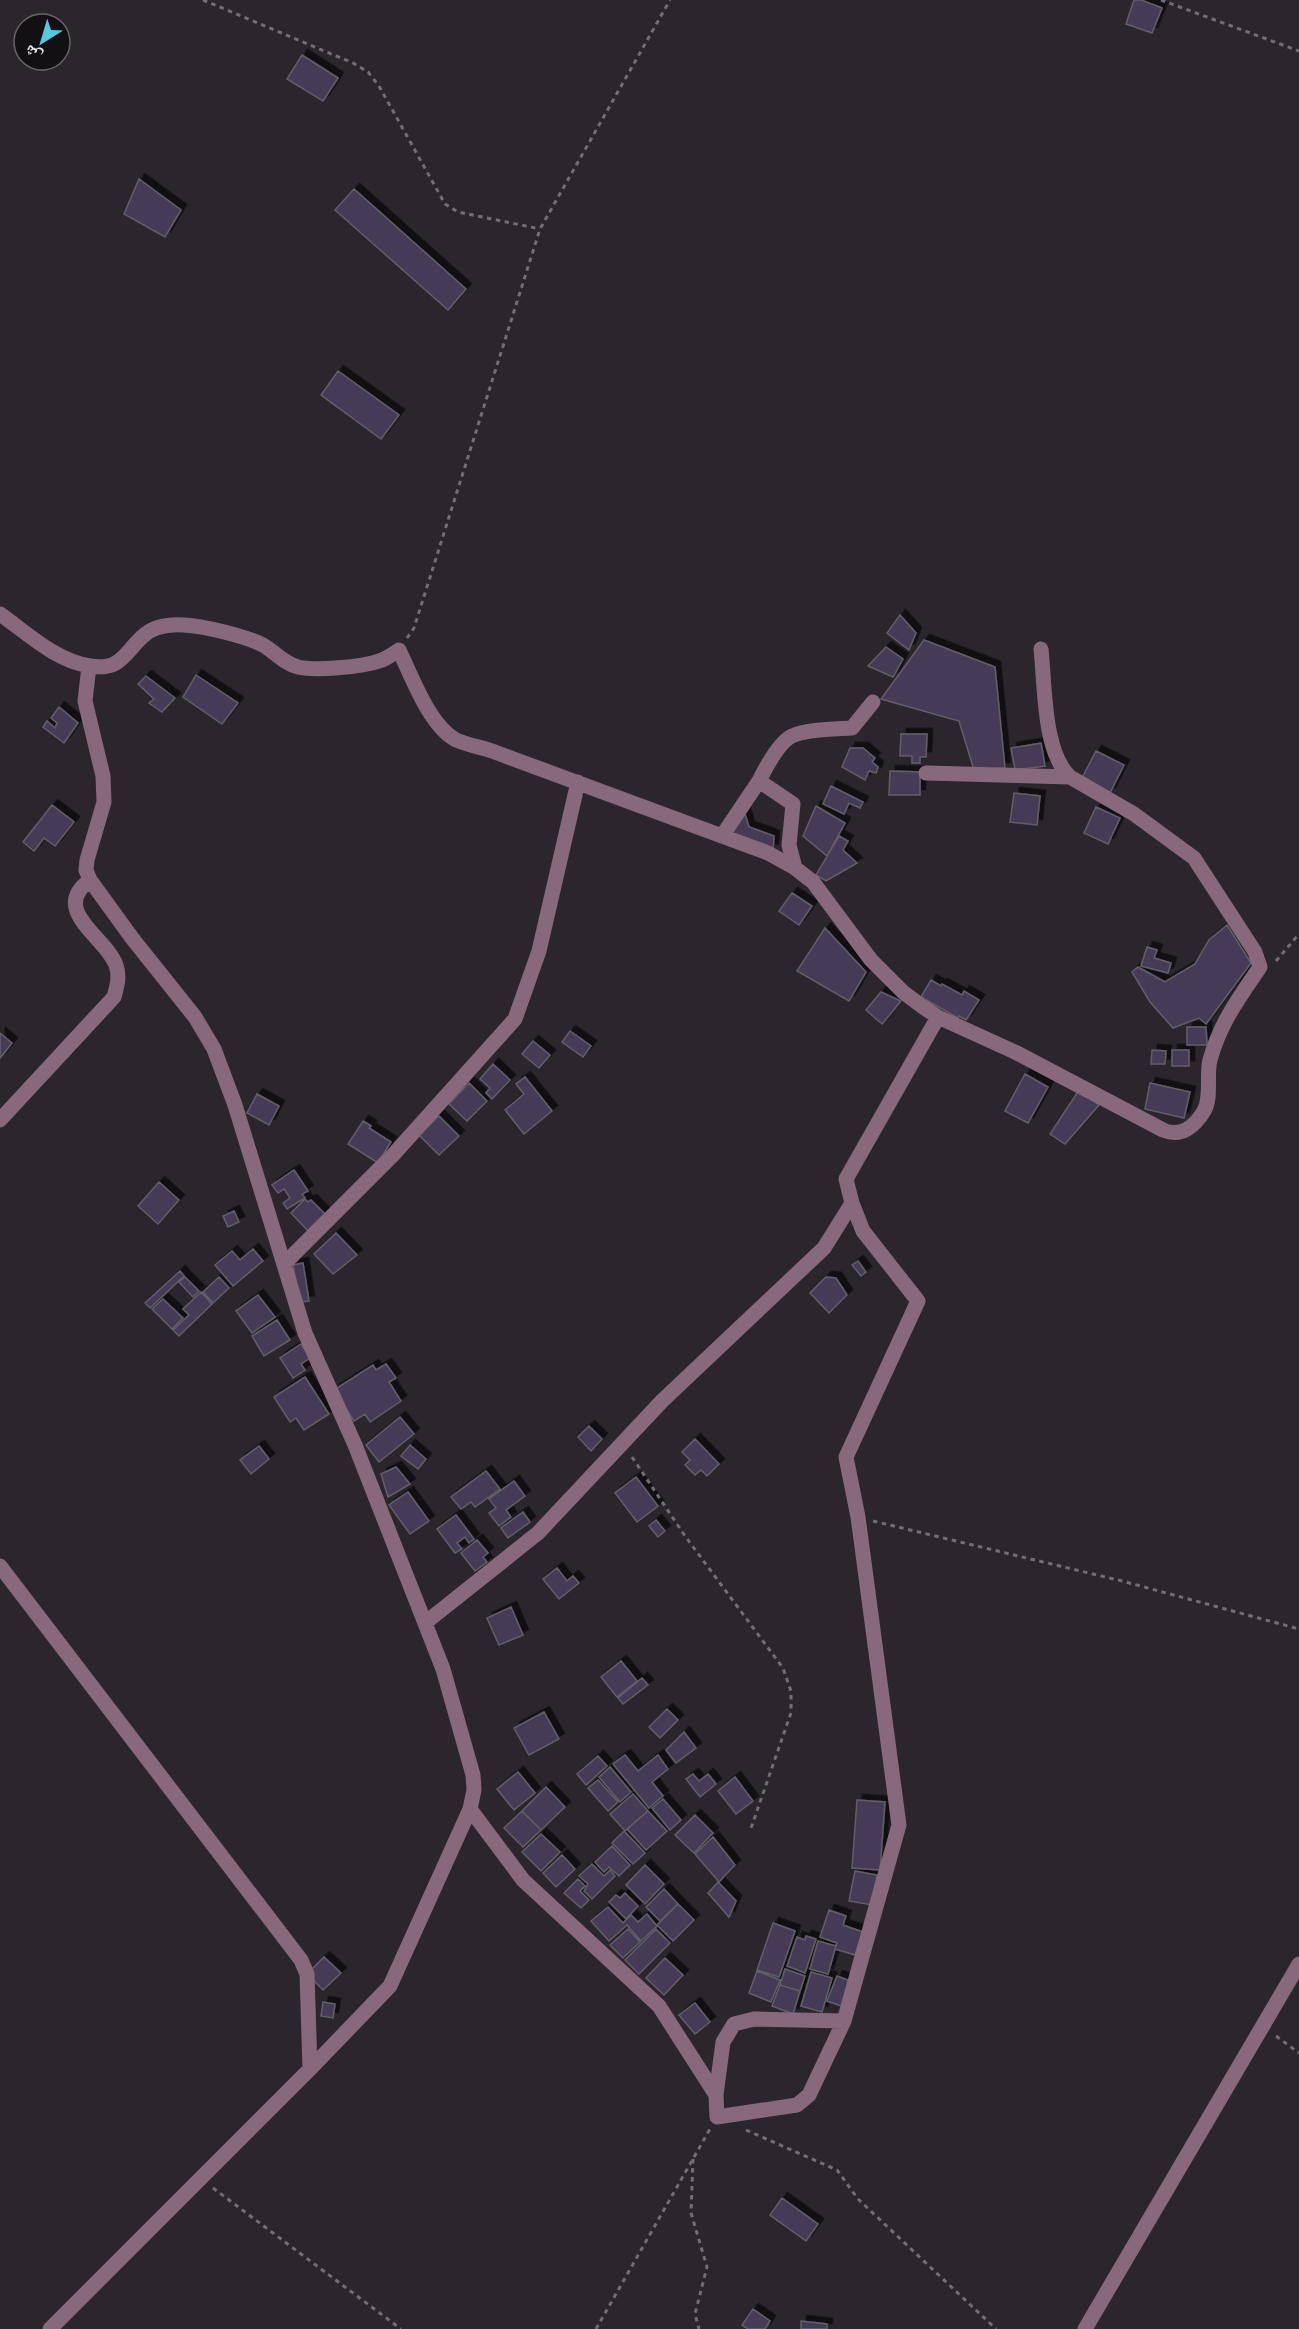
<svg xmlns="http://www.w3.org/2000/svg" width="1299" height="2329" font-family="'Libre Baskerville','Noto Naskh Arabic',serif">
<defs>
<filter id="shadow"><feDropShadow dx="5.5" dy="-5.5" stdDeviation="0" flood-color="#0009"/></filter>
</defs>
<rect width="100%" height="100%" fill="#2b262c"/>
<!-- building -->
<path fill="#443b56" stroke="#615f67" stroke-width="1.5" filter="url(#shadow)" d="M1134,0H1141L1162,8L1152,33L1126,24Z
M302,55L338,78L323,101L287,79Z
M139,179L181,210L165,237L124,214Z
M354,189L466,289L448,310L335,210Z
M338,371L399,415L381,439L321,395Z
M900,615L916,633L909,650L887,633Z
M924,640L995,667L1005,768L974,770L959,721L881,699Z
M886,647L903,659L893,677L868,666Z
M196,675L238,703L222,724L183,697Z
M146,676L175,698L162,712L149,703L154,699L138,684Z
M59,707L78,723L64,743L43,727L47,721L55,728L57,723L51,718Z
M901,734H927L926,757H920V763H912V756H900Z
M1041,743L1045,766L1015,770L1011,748Z
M850,748H863L875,758L872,762L878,767L876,773L869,771L865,780L842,767Z
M1096,751L1124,765L1110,793L1082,778Z
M890,771L920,772V795H889Z
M831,786L863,802L860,808L849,803L844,814L823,804Z
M1014,793L1040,796L1037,825L1010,822Z
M52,805L74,822L55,846L44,838L34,851L23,842Z
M816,806L845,823L827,856L803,836Z
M1096,807L1120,818L1108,844L1084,833Z
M745,814L749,827L774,836L773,850L730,836Z
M839,836L848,841L843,850L857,863L826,881L816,875Z
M792,893L812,906L799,925L779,911Z
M1227,925L1251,963L1206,1024L1199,1018L1173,1028L1150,1002L1132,972L1138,967L1165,982L1195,964L1209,940Z
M825,928L866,972L849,1001L797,971Z
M1147,947L1157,950L1154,958L1171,963L1168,973L1141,966Z
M931,980L941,986L942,984L962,995L964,991L979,1000L966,1020L959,1016L958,1018L921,997Z
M881,992L901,1001L882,1024L866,1010Z
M1187,1027H1206L1207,1045H1187Z
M570,1031L591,1046L583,1057L562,1042Z
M0,1033L12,1043L0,1058Z
M533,1041L550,1055L539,1068L522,1054Z
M1152,1050L1166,1051L1165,1064H1151Z
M1172,1050H1189V1066H1172Z
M493,1064L510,1080L492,1099L486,1093L490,1088L480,1079Z
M1025,1074L1048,1087L1028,1123L1005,1111Z
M525,1077L552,1111L524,1134L505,1110L524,1094L516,1084Z
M469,1083L487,1101L467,1121L449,1104Z
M1150,1083L1190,1092L1184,1118L1145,1109Z
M1079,1090L1099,1105L1065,1144L1050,1134Z
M257,1094L279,1106L269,1125L247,1113Z
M439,1116L459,1136L439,1155L419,1135Z
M363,1121L371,1126L369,1128L391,1142L378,1163L348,1144Z
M294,1170L308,1191L302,1194L305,1198L287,1209L283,1203L290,1198L284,1189L278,1193L272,1185Z
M159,1182L179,1200L158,1224L138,1206Z
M305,1199L308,1202L311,1200L325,1214L308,1231L291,1213Z
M234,1211L239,1222L228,1227L223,1216Z
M336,1233L357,1255L333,1274L314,1254Z
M253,1249L263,1261L233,1286L215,1265L232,1251L240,1260Z
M858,1261L866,1272L861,1276L852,1265Z
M303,1263L309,1301L300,1302L293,1265Z
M180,1271L184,1276L150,1308L145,1303Z
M185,1277L199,1291L193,1297L179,1282Z
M219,1277L229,1288L213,1303L203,1292Z
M826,1277L836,1278L847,1295L829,1313L810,1293Z
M201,1292L212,1304L179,1336L173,1330L189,1315L183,1309Z
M258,1295L275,1317L252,1333L236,1311Z
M163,1299L183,1318L172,1329L152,1309Z
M277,1320L290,1340L264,1356L252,1336Z
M301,1344L310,1358L301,1364L305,1370L293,1378L280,1358Z
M386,1364L396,1378L389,1382L401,1401L370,1422L365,1414L354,1421L334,1390L373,1365L376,1370Z
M305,1377L329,1414L304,1430L296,1418L290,1422L274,1397Z
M400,1417L414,1434L379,1462L366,1445Z
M589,1426L602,1439L591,1451L578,1437Z
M695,1439L719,1464L707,1476L701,1470L695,1475L685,1465L690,1460L682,1452Z
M410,1445L426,1459L418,1469L401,1456Z
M259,1446L269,1459L251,1474L240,1460Z
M396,1467L410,1484L388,1497L381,1474Z
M486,1471L500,1489L475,1507L471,1502L461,1509L451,1497Z
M636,1477L658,1506L637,1522L615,1493Z
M514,1481L525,1496L506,1510L511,1517L499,1526L489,1513L496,1508L489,1499Z
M408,1492L429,1521L410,1534L389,1505Z
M523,1512L530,1522L508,1538L501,1528Z
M456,1515L474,1539L469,1543L465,1537L457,1543L462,1549L455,1553L437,1529Z
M656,1520L665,1531L658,1537L649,1526Z
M477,1540L488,1553L483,1557L487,1562L475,1571L461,1553Z
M557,1568L567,1581L573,1576L579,1583L559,1599L543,1579Z
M511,1607L523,1635L499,1645L487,1618Z
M621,1661L637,1681L617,1697L601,1677Z
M642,1678L648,1685L623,1704L618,1698Z
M667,1709L678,1720L660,1738L649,1727Z
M544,1712L559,1739L529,1755L514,1728Z
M684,1732L696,1748L676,1763L666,1750Z
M625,1755L638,1771L658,1755L668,1769L652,1782L663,1796L649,1808L613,1764Z
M598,1756L607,1766L586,1785L577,1774Z
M610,1767L631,1792L620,1802L599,1777Z
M518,1772L535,1793L514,1810L497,1789Z
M693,1774L699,1781L708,1774L716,1784L700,1797L686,1779Z
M735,1777L753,1801L736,1814L718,1791Z
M598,1780L618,1802L608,1811L588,1788Z
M546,1787L565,1807L541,1830L522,1811Z
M633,1794L648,1811L625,1831L610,1814Z
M663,1799L681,1820L670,1830L652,1808Z
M857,1800L885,1802L880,1870L852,1868Z
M522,1811L541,1830L523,1847L504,1828Z
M648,1811L667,1831L646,1850L627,1829Z
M695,1815L713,1833L694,1853L675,1835Z
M624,1831L645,1853L633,1864L612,1843Z
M541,1834L560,1852L541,1871L522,1852Z
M713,1837L735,1865L719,1882L695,1854Z
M612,1846L630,1865L619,1876L609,1867L604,1872L595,1862Z
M562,1855L575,1869L556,1887L543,1873Z
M592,1864L604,1876L610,1870L615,1876L592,1899L584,1891L588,1884L579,1876Z
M645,1865L664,1884L645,1904L626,1885Z
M855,1871L877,1875L872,1905L849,1901Z
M578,1879L585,1886L580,1891L589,1900L581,1908L564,1893Z
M718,1882L736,1901L729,1917L708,1893Z
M664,1889L678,1904L660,1921L646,1907Z
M625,1893L638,1906L626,1919L609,1902L616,1895L620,1898Z
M678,1904L694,1920L673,1941L657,1925Z
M608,1907L623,1923L631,1915L638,1922L647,1914L657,1926L641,1941L627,1925L609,1941L591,1921Z
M829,1910L846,1916L843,1925L863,1932L855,1955L835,1949L837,1943L820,1937Z
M773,1923L795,1931L779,1977L757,1970Z
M628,1929L640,1942L623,1958L610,1945Z
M656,1929L670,1943L639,1974L625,1960Z
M806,1936L816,1939L805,1973L787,1966L797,1937L805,1940Z
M818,1941L836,1946L828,1974L810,1969Z
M324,1957L341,1973L323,1990L307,1974Z
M665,1958L683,1975L664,1995L646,1978Z
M785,1969L805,1976L800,1991L780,1985Z
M757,1971L780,1980L771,2002L749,1993Z
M811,1972L832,1978L822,2012L801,2006Z
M837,1976L853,1982L844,2007L827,2001Z
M780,1985L800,1991L793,2014L772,2006Z
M323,2002L335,2004L333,2018L321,2016Z
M695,2003L710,2022L695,2034L679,2015Z
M782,2198L818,2224L806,2241L770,2215Z
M753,2309L770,2321L765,2329H748L742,2325Z
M801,2321L827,2324V2329H801Z"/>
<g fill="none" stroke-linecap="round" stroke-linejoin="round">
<!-- path -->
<path stroke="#726e73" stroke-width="3" stroke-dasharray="4.5 4.5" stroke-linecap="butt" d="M203,0L353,63L368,72L379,86L445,204L458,212L540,229
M1161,0L1299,51
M407,638L414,628L540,229L670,0
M1276,961L1299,934
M632,1457L685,1536L783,1668L791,1691V1713L750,1831
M873,1521L1122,1581L1299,1629
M1276,2036L1299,2053
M746,2130L837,2170L858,2199L996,2329
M693,2159L691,2213L707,2267L695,2314L699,2329
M213,2188L401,2329
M596,2329L710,2129"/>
<!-- minor -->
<path stroke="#88687b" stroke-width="15" d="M0,614C27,633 56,661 90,666C120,671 124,654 142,637C153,626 169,624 184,625C204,626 245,636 263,645C275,652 283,663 298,667C315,671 362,667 379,661C386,659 393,654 399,650C412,677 429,725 456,740C467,745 481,747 492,751L768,853L795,868L813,882L871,960L903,992L923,1007L938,1017L1015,1052L1163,1130C1181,1138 1195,1126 1204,1111C1212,1097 1206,1075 1210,1060C1220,1023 1239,998 1260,967L1255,952L1194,858L1134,814L1070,777C1043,752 1045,685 1041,649
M926,773L1070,777
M759,781C765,769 779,742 792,736C805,729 837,729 852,728L873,702
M722,836L759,781L793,804L789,845L795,868
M0,1120L114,997C117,986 120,976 116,965C106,937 49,910 90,880
M284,1264L393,1155L515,1019L539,951L578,782
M0,1566L301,1960L307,1974L310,2069
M425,1623L538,1533L662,1401L824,1248L852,1203
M470,1809L523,1880L659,2006L716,2095L717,2117L797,2105L809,2095L844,2021L899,1825L858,1517L846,1457L918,1301L863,1231L852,1203L846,1179L938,1017
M716,2095L723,2042L734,2024L754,2019L844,2021
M50,2329L310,2069L390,1986L470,1809L474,1790L473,1775L443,1669L355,1445L305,1333L235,1105L214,1049L195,1017L132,938L90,880L86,870L87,860L104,802L103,776L85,701L89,666
M1085,2329L1299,1964"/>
</g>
<!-- north arrow -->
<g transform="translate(42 42) rotate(217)"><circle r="28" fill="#121013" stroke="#686568" stroke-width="1.5"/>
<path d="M0-4.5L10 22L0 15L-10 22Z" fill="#56c9e1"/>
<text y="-9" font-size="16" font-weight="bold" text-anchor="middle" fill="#e8e5e8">ش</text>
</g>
</svg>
